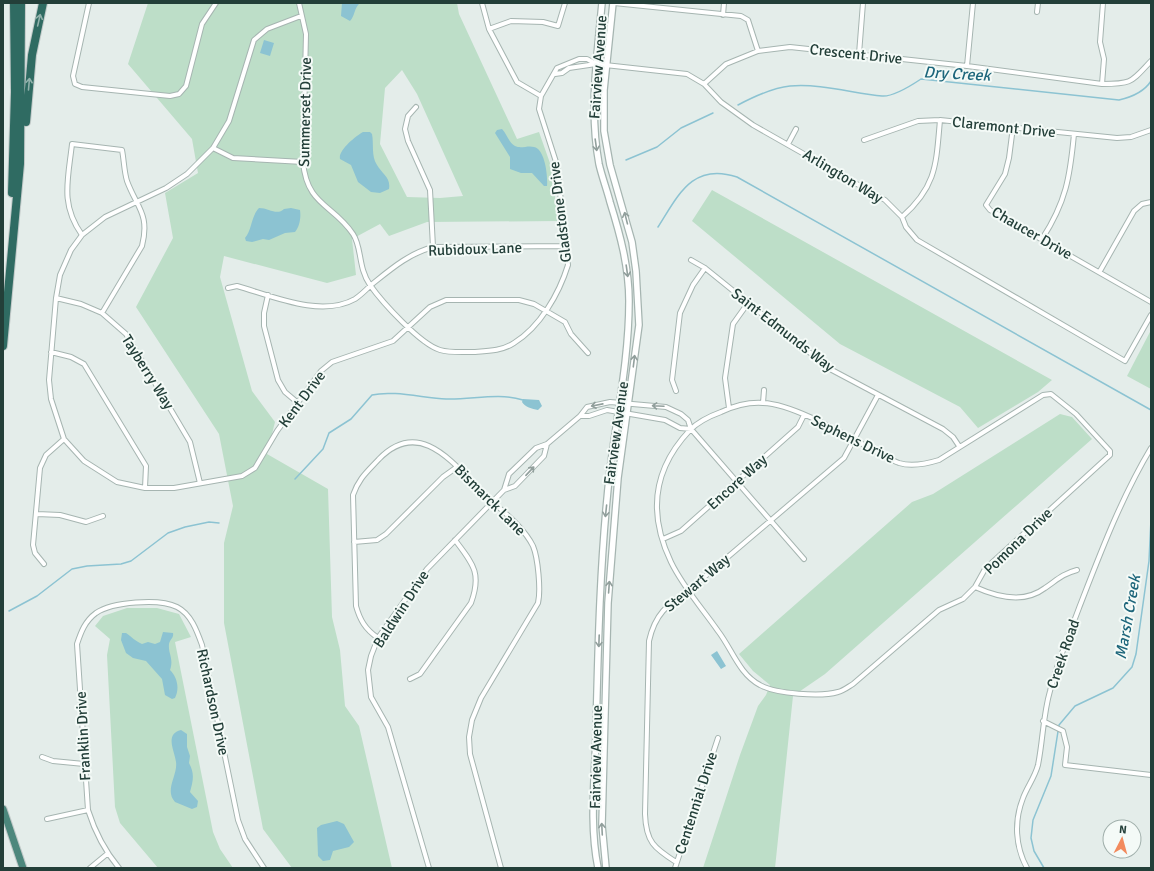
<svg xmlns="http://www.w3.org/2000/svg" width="1154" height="871" font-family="Signika,sans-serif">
<rect width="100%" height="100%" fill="#e4edea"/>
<!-- green -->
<path fill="#bddec8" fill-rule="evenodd" d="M148,3H457L459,14L517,139L539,132L551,166L558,221L427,222L389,236L380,224L352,239L356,275L327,283L224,256L220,277L252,391L275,422L267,454L328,489L332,617L340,650L345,706L359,726L392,868H292L263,829L224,623V543L233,506L219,434L136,307L173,238L165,193L198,173L192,139L128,64ZM402,70L417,94L463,196L440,198L407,197L380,144L385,88Z
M712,190L1052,380L1038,392L978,428L960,407L840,344L692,221Z
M1151,330V389L1127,376Z
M1060,414L1072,417L1092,439L825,674L793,696L775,868H703L740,755L758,706L766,695L770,685L753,671L739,654L912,502L933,494Z
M127,608H157L179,614L191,637L175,642L213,832L220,849L233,868H158L120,823L115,807L107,655L110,639L95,626L103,616Z"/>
<!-- water -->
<path fill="#8cc3d2" d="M342,3H360C354,8 355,16 350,21L341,16Z
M264,40L274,43L270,56L260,53Z
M502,129C507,134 509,143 515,146C521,149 528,145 534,147C545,149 548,176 547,186H544L532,173H521L510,169V157L495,133L497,130Z
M363,132H370L372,134C374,144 371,156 377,165C382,174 391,177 389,189L380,193L371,192L358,182L351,165L340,159C338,150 356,136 363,132Z
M259,208C269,208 277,216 284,209L291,208L300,210C301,217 300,226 295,232L285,233L269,240L263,239L252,242L246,241L245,238C252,230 251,216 259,208Z
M523,399L539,400L542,406L538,410C532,409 525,407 522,402Z
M163,632L173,633C174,638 170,639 169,644C168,654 174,658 170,670C177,677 180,688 175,698L172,699L165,695L162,679L146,661L133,658L126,653L121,640L122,633H126C132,637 135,641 142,644L148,642L155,644L160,642Z
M717,651L726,666L721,669L711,655Z
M181,730L187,734V747L190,756L189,763C195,774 193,781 190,792L198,801L197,807L192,809L175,802C164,790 178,775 176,762C175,752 164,734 181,730Z
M337,821L344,824L354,842L349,847L333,851L330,860L323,861L318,856L317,828L321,825Z"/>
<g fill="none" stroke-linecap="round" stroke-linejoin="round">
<!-- stream -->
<path stroke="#8cc3d2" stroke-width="1.5" d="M738,105C753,97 772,88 790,86C820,83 856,94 882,96C893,97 912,85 921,79L1119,100C1132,97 1144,92 1151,81
M626,160L657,147L681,128L713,113
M658,227C678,196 692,162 737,177L1151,410
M295,479L323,449L329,433L351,419L372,395C392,390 424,398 446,399C472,400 498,392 523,400
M9,611L37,596L72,569L87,566L121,564L131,561L168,533L185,527L209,522L219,523
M1044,868L1034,851L1031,838L1033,820L1051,776L1059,725L1075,706L1113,688L1132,667L1136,654L1149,561L1151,519"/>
<defs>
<path id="minor" d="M89,3L73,76L75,84L82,87L170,96L179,94L186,86L202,24L216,3
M299,3L306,34L303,162C307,206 333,204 353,234C362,247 358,268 370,285C382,302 420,344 440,350C450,353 463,352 473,352C487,351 502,351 514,343C540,327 559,294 568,265L557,165L539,109L541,96L557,68L579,59H587L596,64
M482,3L489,29L517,82L541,96
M614,3L741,16L748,20L758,51
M1037,12L1038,3
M723,15L724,3
M301,16L267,29L254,40L229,121L213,148L187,174L166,188L105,217L82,235L71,250L60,275L56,298L49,380L51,399L64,439L84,461L117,482L145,488H174L242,476L255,468L277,431L321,371L332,362L393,341L430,307L446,300H519L534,304L565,322L571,334L588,353
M489,29L511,21L543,22L558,26L565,3
M859,54L863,3
M967,66L973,3
M555,74L562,73L569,68L596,64L687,74L704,84L721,102L753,125L885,200L902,217L906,227L917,240L1125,361L1151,315
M704,84L726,64L758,51L790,47L967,66L1102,84C1133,84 1131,82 1151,61
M1102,84L1104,59L1100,42L1103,3
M416,107L408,116L405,129L408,141L430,190L433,247
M1013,127L1009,158L1005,174L986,205L990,210L1151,302
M864,140L918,121L940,120L1117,138L1131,137L1151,130
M788,144L796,129
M213,148L233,158L303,162
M902,217C937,186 936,164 940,120
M82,235C60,204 68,180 72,144L122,150C124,160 124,171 127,181C137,208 150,214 142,246L102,313
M1042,239C1066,202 1070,177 1074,134
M691,260L705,268L830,369L943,429L953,437L959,446
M1100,271L1134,211L1142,204L1151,202
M228,288L237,286C272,296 321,318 355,299C361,295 366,290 371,285C391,269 408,254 433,247L566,246
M268,295L264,313V326L278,380L285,392L298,403
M56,298L81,304L102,313L126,334L190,442L200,483
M51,352L71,357L84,364L146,466L145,488
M676,391L672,380L680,313L693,285L705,268
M1051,394L1076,414L1110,451V455L985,569L975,587L963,599L939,610L853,684C848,687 843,691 838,692C821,697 776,694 760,685C739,674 732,649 718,631C702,608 683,587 671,562C648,514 653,469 690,430C698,422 710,416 721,412C734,406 749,402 763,403C794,404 847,436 875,451C883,455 891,460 899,463C912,467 926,464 939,460L1043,395Z
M763,403L764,390
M729,408L725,378L733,324L748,303
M580,416H589L607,410L665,420L680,428L691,429
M504,490L515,486L544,456L547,444
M37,514L60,515L86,522L103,516
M663,539L681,531L798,427L804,415
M354,542L377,540L386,534L443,477L457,467
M44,564L35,553L33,545L40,468L46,455L64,439
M975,587C997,597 1024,604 1045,588C1057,580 1062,574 1077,570
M378,638C365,629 360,620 356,606L353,495C359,478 367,472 379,459C421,416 455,466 485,495C501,510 523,526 533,546C538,558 541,590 538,603L481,698L472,720L469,737L470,754L501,868
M410,679L420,674L471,603C482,573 473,564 455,540
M1043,721L1063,731L1067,747L1065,765L1151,775
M42,757L53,761L84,764
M47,819L88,810
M676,862C654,848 646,842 645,814L649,641C655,614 667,605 689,590L844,458L878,395
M90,868L107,854
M119,868C104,850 95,832 88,810L77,644C81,632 85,621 96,613C112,602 159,598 177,607C191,614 197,631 202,645L238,820L245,839L264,868
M429,868L388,727L371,697L368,670L371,656L378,638L427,569L504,490L509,474L536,448L547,444L580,416L587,407L610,402L666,407L681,414L688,420L691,429L804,559
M675,868L718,738
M1027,868C1015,846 1014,821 1023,798C1027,787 1035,777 1038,765C1043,740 1043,715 1050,691C1057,663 1069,635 1079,608C1100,554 1121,498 1151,448"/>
<path id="tertiary" d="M598,868C589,824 595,777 596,733C598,645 600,557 610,470C617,414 629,358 629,301C629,267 620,234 610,202C607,190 602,177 599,164C589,110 597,57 602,3
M606,868L602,825L608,603L618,478L639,325L636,271L632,242L610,165L604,131V90L613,3"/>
<path id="trunk" d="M3,809L23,868"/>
<path id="motorway" d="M26,122L32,55L43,3
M12,193L15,92L14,3
M3,346L20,164L21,3"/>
</defs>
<!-- minor casing -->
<use href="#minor" stroke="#a6b5b1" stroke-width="6"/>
<!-- tertiary casing -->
<use href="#tertiary" stroke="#a6b5b1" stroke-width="8"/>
<!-- trunk casing -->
<use href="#trunk" stroke="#c1c9c8" stroke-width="9"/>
<!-- motorway casing -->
<use href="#motorway" stroke="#c1c9c8" stroke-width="10"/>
<!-- minor -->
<use href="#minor" stroke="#fff" stroke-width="4"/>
<!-- tertiary -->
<use href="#tertiary" stroke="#fff" stroke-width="5.5"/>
<!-- trunk -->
<use href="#trunk" stroke="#4c877c" stroke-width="7"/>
<!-- motorway -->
<use href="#motorway" stroke="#2f6b62" stroke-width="8"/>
</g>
<!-- one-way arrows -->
<defs><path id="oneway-shaft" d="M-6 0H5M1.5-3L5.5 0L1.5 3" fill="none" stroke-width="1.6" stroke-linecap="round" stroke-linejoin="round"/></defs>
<g stroke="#92b2ac">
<use href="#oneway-shaft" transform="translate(39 20) rotate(-77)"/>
<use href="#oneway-shaft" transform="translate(29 84) rotate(-85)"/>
</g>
<g stroke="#919f9c">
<use href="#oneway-shaft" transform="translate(596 145) rotate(82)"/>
<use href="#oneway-shaft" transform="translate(626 218) rotate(-104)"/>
<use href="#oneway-shaft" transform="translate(627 271) rotate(82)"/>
<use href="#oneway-shaft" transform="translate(634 361) rotate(-83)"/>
<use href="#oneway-shaft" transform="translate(597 405) rotate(169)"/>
<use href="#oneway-shaft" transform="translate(658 406) rotate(-177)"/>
<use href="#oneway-shaft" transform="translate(530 471) rotate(-47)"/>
<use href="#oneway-shaft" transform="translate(606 511) rotate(96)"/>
<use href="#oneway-shaft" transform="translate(609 587) rotate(-86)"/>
<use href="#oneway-shaft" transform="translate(599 641) rotate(92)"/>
<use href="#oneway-shaft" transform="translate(602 829) rotate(-93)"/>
</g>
<g text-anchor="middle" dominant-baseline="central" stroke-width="4" stroke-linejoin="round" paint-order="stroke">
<!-- street labels -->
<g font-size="15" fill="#233f39" stroke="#f4faf7">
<text transform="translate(856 54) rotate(6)">Crescent Drive</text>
<text transform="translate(598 67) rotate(-86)">Fairview Avenue</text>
<text transform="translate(305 112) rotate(-89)">Summerset Drive</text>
<text transform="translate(1004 127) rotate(6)">Claremont Drive</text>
<text transform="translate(843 176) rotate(31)">Arlington Way</text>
<text transform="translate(560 212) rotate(-97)">Gladstone Drive</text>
<text transform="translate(1032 233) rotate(30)">Chaucer Drive</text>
<text transform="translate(475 249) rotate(-2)">Rubidoux Lane</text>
<text transform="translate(783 330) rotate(38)">Saint Edmunds Way</text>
<text transform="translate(148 372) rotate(58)">Tayberry Way</text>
<text transform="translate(302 399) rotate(-53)">Kent Drive</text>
<text transform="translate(616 433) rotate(-82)">Fairview Avenue</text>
<text transform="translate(853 439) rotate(26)">Sephens Drive</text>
<text transform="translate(737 482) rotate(-42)">Encore Way</text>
<text transform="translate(490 500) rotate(45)">Bismarck Lane</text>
<text transform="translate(1018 541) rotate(-44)">Pomona Drive</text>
<text transform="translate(697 583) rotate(-40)">Stewart Way</text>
<text transform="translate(401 609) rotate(-57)">Baldwin Drive</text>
<text transform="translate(1063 654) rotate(-71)">Creek Road</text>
<text transform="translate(213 702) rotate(78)">Richardson Drive</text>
<text transform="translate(83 736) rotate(-93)">Franklin Drive</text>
<text transform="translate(596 757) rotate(-89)">Fairview Avenue</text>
<text transform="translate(696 803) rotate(-72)">Centennial Drive</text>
</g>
<!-- water labels -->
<g font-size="16" font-style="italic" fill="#1d667b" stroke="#f4faf7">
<text transform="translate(957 74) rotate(3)">Dry Creek</text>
<text transform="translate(1128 617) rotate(-80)">Marsh Creek</text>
</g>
</g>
<!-- border -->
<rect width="1154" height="871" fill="none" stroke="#233f39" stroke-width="8"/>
<!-- north arrow -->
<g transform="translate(1122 839) rotate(6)"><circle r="19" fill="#f4faf7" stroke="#a0afab"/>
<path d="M0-3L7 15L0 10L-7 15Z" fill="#f28a5d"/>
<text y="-6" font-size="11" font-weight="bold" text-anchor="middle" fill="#233f39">N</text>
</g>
</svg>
